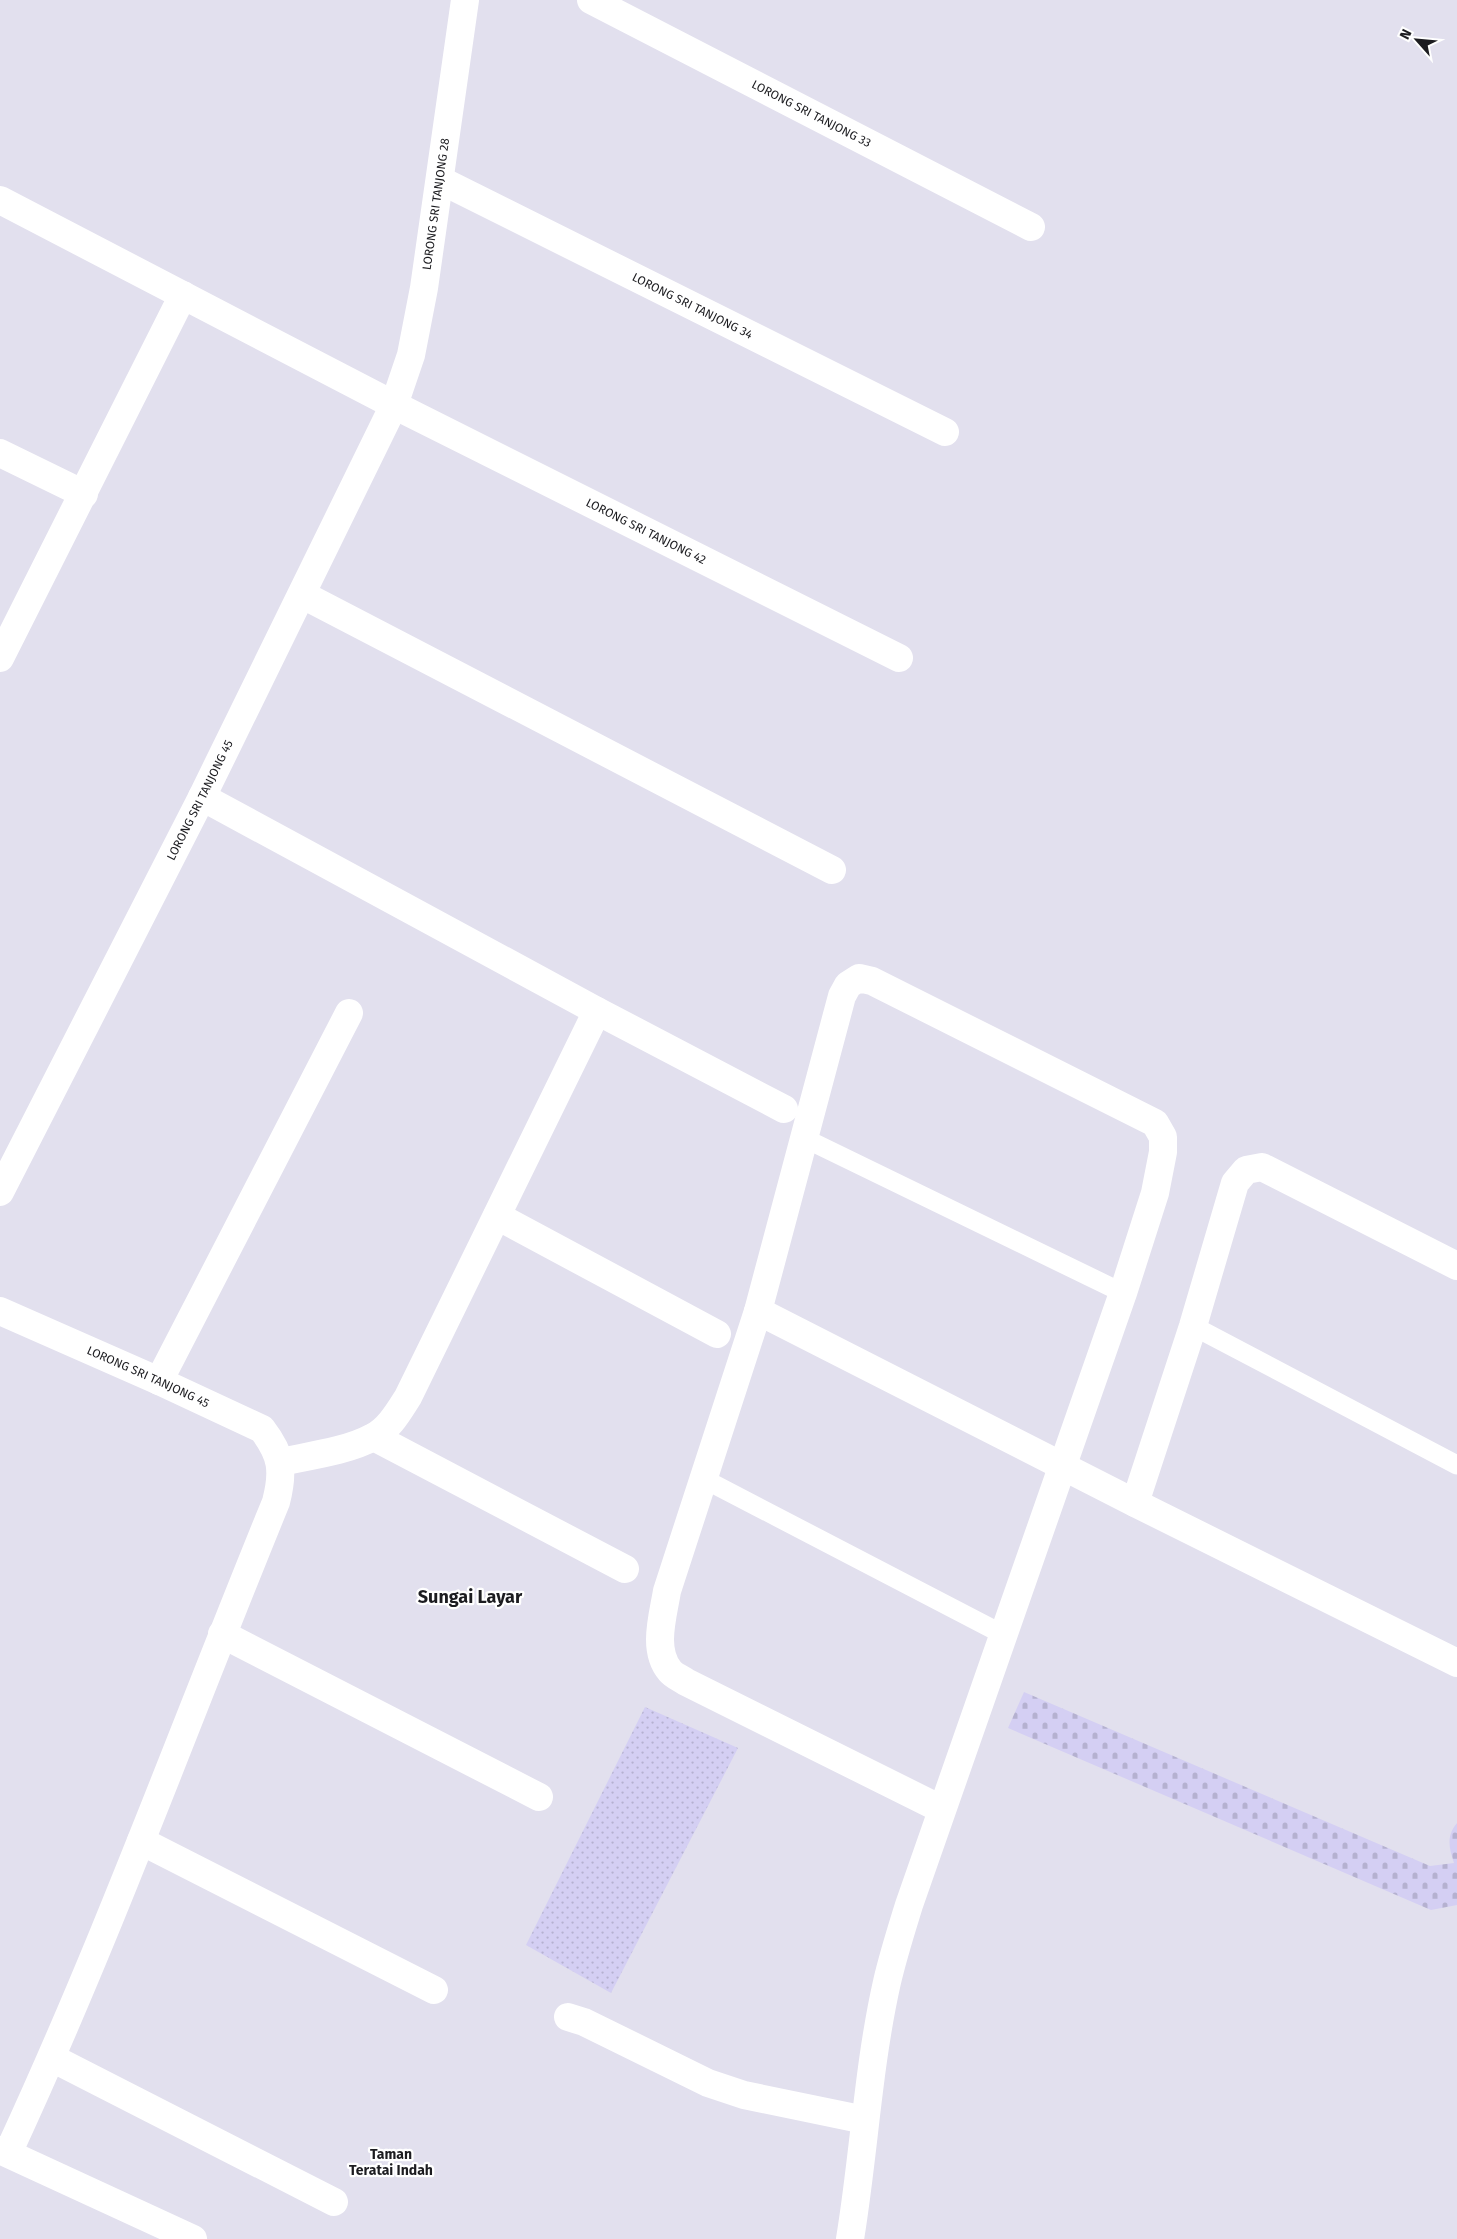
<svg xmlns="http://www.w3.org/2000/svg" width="1457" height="2239" font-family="'Fira Sans',sans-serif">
<defs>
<pattern id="cemetery-stones" width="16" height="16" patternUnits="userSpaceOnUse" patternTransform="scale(1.25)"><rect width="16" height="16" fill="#d4cff3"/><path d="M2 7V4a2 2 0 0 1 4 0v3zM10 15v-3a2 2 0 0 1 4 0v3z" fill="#b5b1d0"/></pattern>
<pattern id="park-dots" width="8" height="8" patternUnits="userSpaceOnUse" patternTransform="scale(1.25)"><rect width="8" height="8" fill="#d4cff3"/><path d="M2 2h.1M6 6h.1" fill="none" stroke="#b5b1d0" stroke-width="1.8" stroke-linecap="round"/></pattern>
</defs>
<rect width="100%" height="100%" fill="#e2e0ee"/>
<!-- cemetery -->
<path fill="url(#cemetery-stones)" d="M1024,1692L1430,1866L1454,1863C1449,1848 1446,1836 1457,1823V1905L1431,1910L1008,1728Z"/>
<!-- park -->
<path fill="url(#park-dots)" d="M645,1707L738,1748L611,1993L526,1945Z"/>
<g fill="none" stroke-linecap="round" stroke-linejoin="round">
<!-- lane -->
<path stroke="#fff" stroke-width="19" d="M804,1138L1123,1293
M1193,1326L1457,1465
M704,1479L1004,1635"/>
<!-- street -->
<g stroke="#fff" stroke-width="28">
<path id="s1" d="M591,0L1031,227"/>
<path id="s2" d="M440,180L945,432"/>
<path id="s3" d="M0,200L394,405L899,658"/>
<path d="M0,453L84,494"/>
<path d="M303,595L832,870"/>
<path d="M0,658L183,295"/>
<path d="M202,797L597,1011L784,1109"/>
<path id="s4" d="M0,1192L202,797L394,405L411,355L424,288L465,0"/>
<path d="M497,1216L717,1334"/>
<path id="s5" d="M0,1311L159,1381L262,1429C282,1455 284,1471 276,1502C187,1719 107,1940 8,2153"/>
<path d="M758,1311L1135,1503L1457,1663"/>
<path d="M159,1381L349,1013"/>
<path d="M374,1437L625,1569"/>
<path d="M280,1462C308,1456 348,1451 373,1437C389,1429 399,1411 408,1397L597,1011"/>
<path d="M1135,1503L1193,1326L1235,1183L1246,1170L1262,1167L1457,1266"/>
<path d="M222,1634L539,1797"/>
<path d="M141,1841L434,1990"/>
<path d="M568,2017L584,2022L708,2083L744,2095L865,2120"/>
<path d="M52,2058L334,2202"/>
<path d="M850,2239C864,2154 868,2066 887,1982C893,1956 901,1931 909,1905L1123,1293L1155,1193L1163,1152V1137L1155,1123L872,981L859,978L848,985L842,996L758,1311L667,1591C663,1616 652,1650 670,1671C674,1676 682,1679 686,1682L941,1809"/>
</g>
<!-- secondary -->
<path stroke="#fff" stroke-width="28" d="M0,2150L193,2239"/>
</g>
<g text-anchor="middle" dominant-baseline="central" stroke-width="4.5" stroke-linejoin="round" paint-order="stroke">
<!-- street labels -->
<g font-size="12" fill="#1c1c20" stroke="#fff">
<text stroke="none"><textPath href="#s1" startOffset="248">LORONG SRI TANJONG 33</textPath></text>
<text stroke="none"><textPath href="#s4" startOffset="1086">LORONG SRI TANJONG 28</textPath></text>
<text stroke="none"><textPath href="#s2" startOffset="282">LORONG SRI TANJONG 34</textPath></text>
<text stroke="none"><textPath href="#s3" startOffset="726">LORONG SRI TANJONG 42</textPath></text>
<text stroke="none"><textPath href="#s4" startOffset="440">LORONG SRI TANJONG 45</textPath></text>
<text stroke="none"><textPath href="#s5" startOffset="162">LORONG SRI TANJONG 45</textPath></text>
</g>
<!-- neighbourhood labels -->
<g font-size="14" font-weight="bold" fill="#1c1c20" stroke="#fff">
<text x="391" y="2154">Taman<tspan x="391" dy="16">Teratai Indah</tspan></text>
</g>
<!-- district labels -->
<g font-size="18" font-weight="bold" fill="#1c1c20" stroke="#fff">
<text x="470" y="1597">Sungai Layar</text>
</g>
</g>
<!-- north arrow -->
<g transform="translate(1417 40) rotate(297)" stroke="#ffffff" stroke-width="4" paint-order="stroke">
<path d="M0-4L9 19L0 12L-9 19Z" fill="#1c1c20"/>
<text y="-8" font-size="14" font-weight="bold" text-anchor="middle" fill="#1c1c20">N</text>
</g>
</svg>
